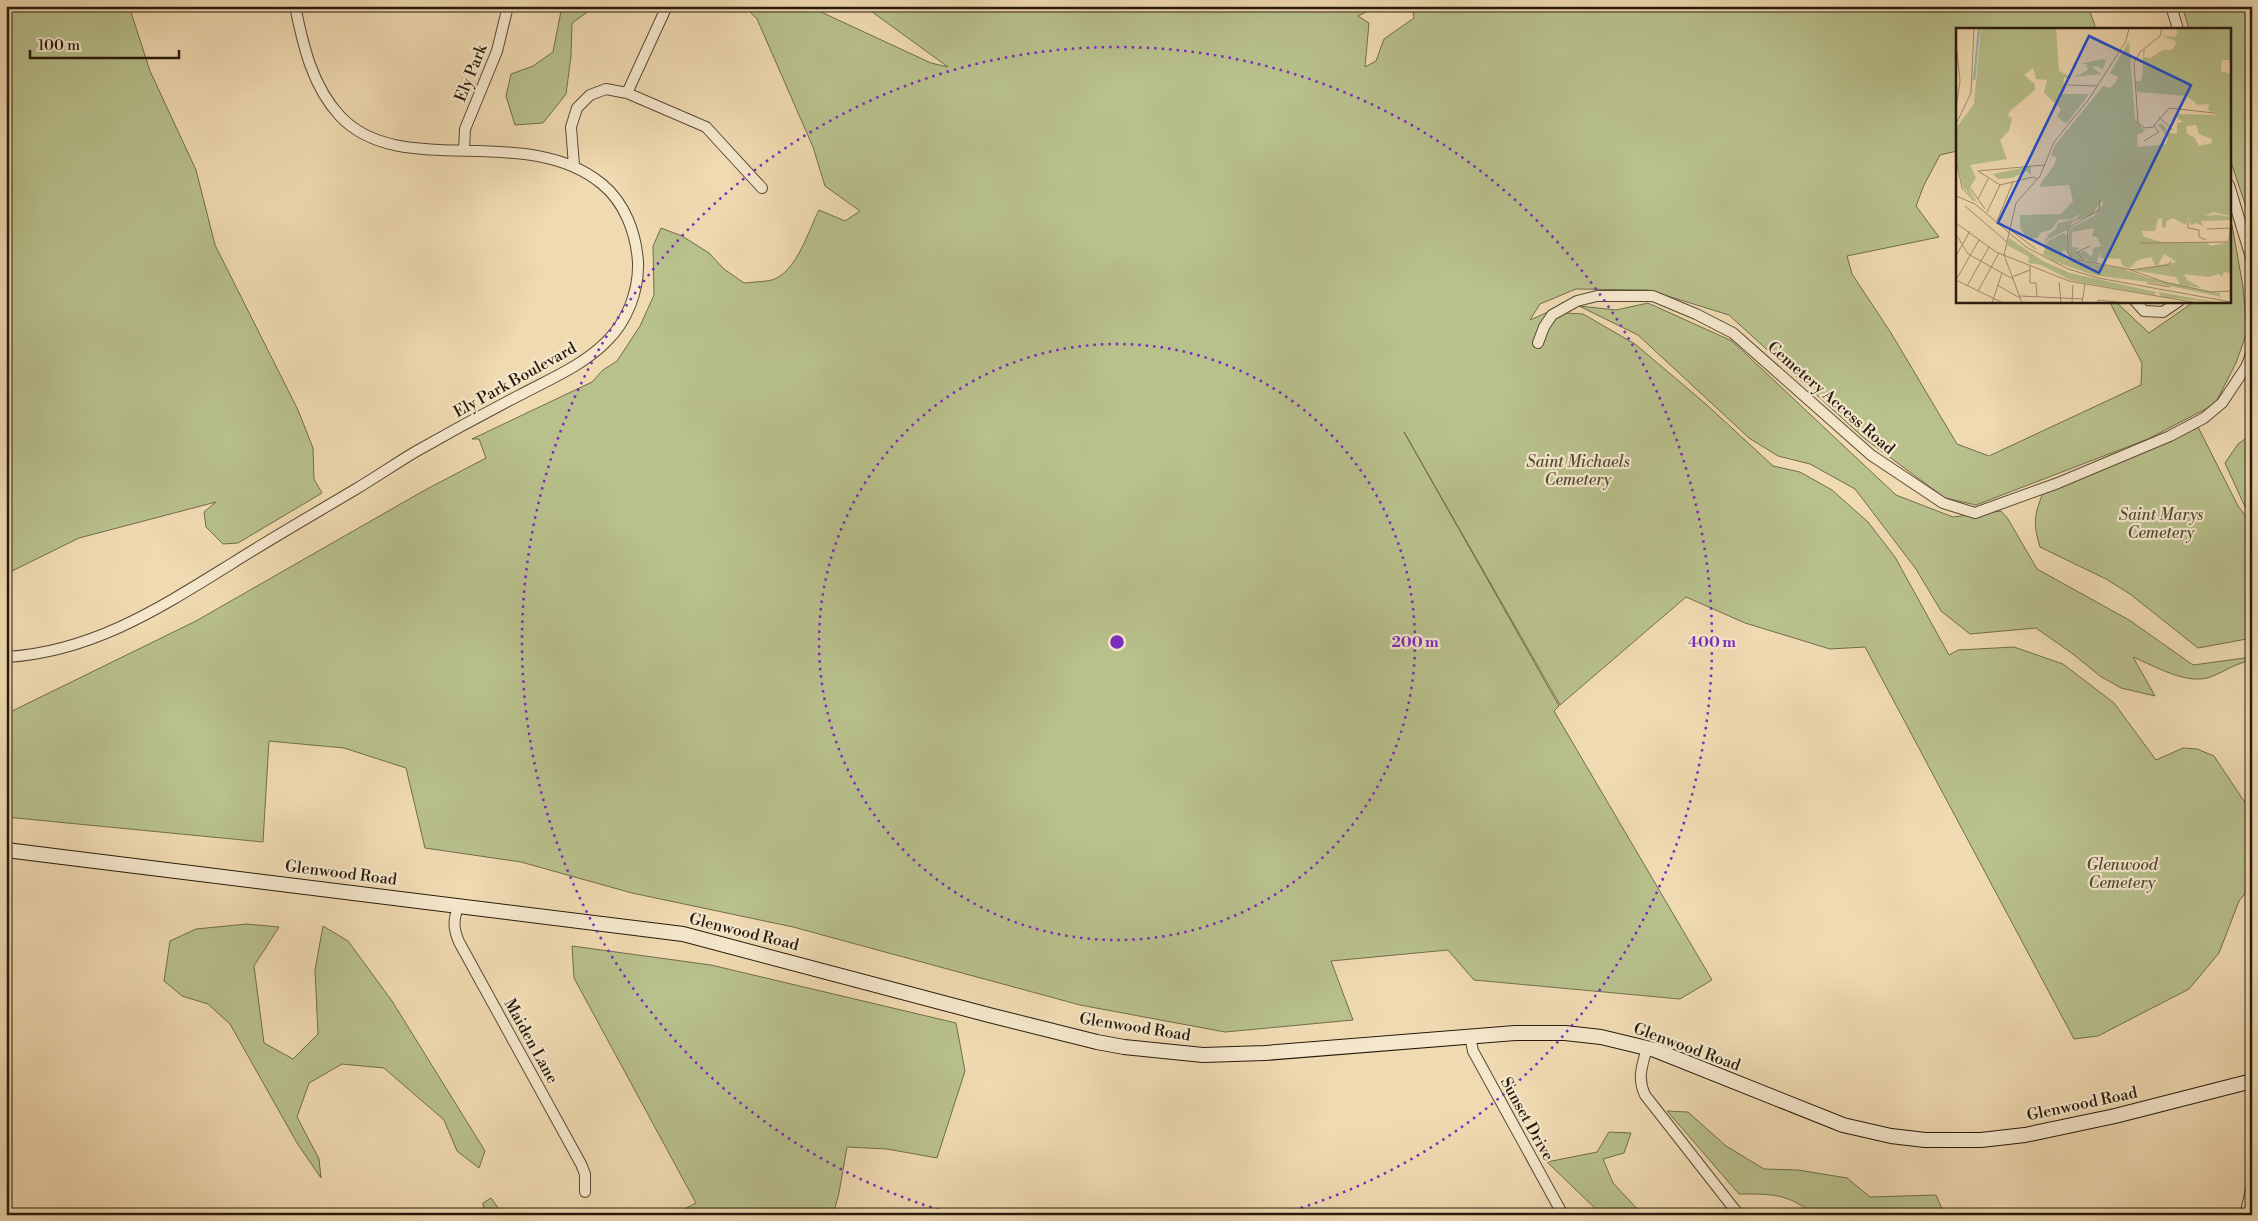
<svg xmlns="http://www.w3.org/2000/svg" width="2258" height="1221" font-family="'Libre Bodoni',serif">
<rect width="100%" height="100%" fill="#f0dab1"/>
<filter id="stains"><feTurbulence type="fractalNoise" baseFrequency=".004" numOctaves="4"/><feColorMatrix values="0 0 0 0 .2 0 0 0 0 .09 0 0 0 0 .02 0 0 0 .5 -.17"/></filter>
<radialGradient id="worn" r=".72"><stop offset=".6" stop-color="#630" stop-opacity="0"/><stop offset="1" stop-color="#630" stop-opacity=".3"/></radialGradient>
<!-- green -->
<path fill="#b8c08c" stroke="#706d4c" d="M6,6H129L150,71L196,170L215,245L298,410L313,448L314,479L322,493L238,543L223,544L206,527L204,512L216,502L79,538L6,574Z
M562,6H596L572,23L571,56L566,94L543,123L515,125L506,96L511,74L533,66L553,52Z
M744,6H808L931,63L948,67L864,6H1379L1358,16L1369,23L1365,67L1376,61L1384,39L1414,18L1412,6H2088L2096,29H1957V151L1940,155L1924,185L1916,206L1939,237L1847,256L1852,274L1891,333L1957,444L1989,456L2141,385L2142,363L2109,301H2115L2149,333L2195,301H2229V231L2232,225L2243,287L2247,332L2236,363L2215,404L2148,439L1976,505L1945,498L1865,439L1729,315L1648,290L1576,289L1540,304L1530,320L1548,312L1583,314L1635,344L1707,405L1773,466L1800,472L1832,490L1868,522L1895,557L1949,655L1958,650L2014,647L2063,664L2114,703L2156,760L2183,748L2197,749L2214,756L2252,813V885L2239,901L2219,953L2189,989L2098,1036L2074,1039L1865,647L1830,649L1745,623L1686,597L1560,705L1404,432L1559,706L1554,711L1712,980L1680,999L1474,980L1448,950L1331,961L1353,1020L1225,1032L1080,1005L793,927L632,893L521,862L425,848L406,768L344,748L269,741L263,842L6,817V714L196,621L425,490L486,458L479,439H472L592,382L603,370L617,361L640,326L654,295L653,246L661,228L682,236L709,253L724,269L744,283C753,282 763,282 772,280C797,272 808,231 819,210L845,221L860,211L825,186L813,147L757,19Z
M2182,6H2252V225L2229,156V29H2189Z
M1648,303L1732,341L1896,495L1953,517L2001,511L2008,519L2037,569L2129,620L2193,665L2252,657V660C2237,663 2227,670 2213,676C2189,687 2155,666 2133,657L2155,696L2121,688L2100,676L2073,654L2036,628L1970,634L1941,611L1916,569L1855,489L1810,464L1778,456L1749,438L1638,335L1579,306L1616,310Z
M2198,427L2238,506L2252,524V638L2198,648L2130,594L2106,579L2040,547C2033,524 2034,515 2043,493Z
M2252,434V522L2225,463L2238,444Z
M247,924L279,927L254,966L264,1043L293,1059L318,1034L315,970L323,926L348,941L392,1001L485,1151L479,1168L457,1151L444,1120L384,1068L342,1064L309,1083L297,1117L319,1159L321,1178L297,1143L230,1024L208,1004L182,996L164,981L170,941L196,929Z
M572,946L711,965L956,1023L965,1071L937,1158L887,1149L847,1147L839,1193L833,1215H673L696,1203L574,978Z
M1667,1111L1688,1112L1726,1146L1764,1169L1798,1170L1847,1178L1870,1197L1936,1195L1942,1209L1940,1215H1815C1787,1193 1772,1194 1739,1194Z
M1609,1132L1631,1133L1624,1153L1603,1159L1613,1183L1643,1215H1602L1547,1162L1597,1152Z
M491,1198L503,1215H484L483,1203Z"/>
<g fill="none" stroke-linecap="round" stroke-linejoin="round">
<defs>
<path id="street" d="M2171,6L2178,29
M627,93L667,6
M464,150L465,129L497,51L508,6
M574,166L571,127L577,108L590,95L606,89L627,93L706,127L762,188
M2229,185L2252,261
M2135,301L2144,311L2163,312L2179,301
M1538,343L1544,327L1552,315L1577,301L1597,296H1653L1696,314L1733,333L1871,455L1943,503L1975,513L2058,483L2170,436L2204,418L2222,403L2246,367L2252,352
M6,657C92,652 160,608 231,564C272,538 314,514 356,489C376,477 395,464 415,452C450,432 485,413 520,395C550,379 582,366 606,342C627,322 639,291 638,262C636,233 625,203 602,184C526,121 400,181 340,116C312,86 303,45 295,6
M459,905C453,919 453,928 459,942L581,1164L585,1174V1192
M1470,1036L1473,1051L1563,1215
M1647,1048C1642,1066 1637,1078 1645,1095L1739,1215
M2245,1215L2252,1186"/>
<path id="secondary" d="M6,850L683,934L989,1015L1097,1042L1124,1047L1203,1055L1265,1053L1515,1033H1565L1601,1037L1655,1050L1843,1125L1891,1136L1925,1140H1981L2025,1135L2115,1116L2252,1081"/>
</defs>
<!-- street casing -->
<use href="#street" stroke="#594a35" stroke-width="12"/>
<!-- secondary casing -->
<use href="#secondary" stroke="#271a0c" stroke-width="16"/>
<!-- street -->
<use href="#street" stroke="#f5e7cc" stroke-width="10"/>
<!-- secondary -->
<use href="#secondary" stroke="#f5e7cc" stroke-width="14"/>
</g>
<!-- distance rings -->
<g fill="none" stroke="#7b2cbf" stroke-width="2.5" stroke-dasharray="2.5 5">
<circle cx="1117" cy="642" r="298"/>
<path d="M953 1214A595 595 0 1 1 1281 1214"/>
</g>
<g text-anchor="middle" dominant-baseline="central" stroke-width="4.5" stroke-linejoin="round" paint-order="stroke">
<!-- street labels -->
<g font-size="16" fill="#271a0c" stroke="#f5e7cc">
<text transform="translate(471 73) rotate(-68)">Ely Park</text>
<text transform="translate(515 380) rotate(-29)">Ely Park Boulevard</text>
<text transform="translate(1831 398) rotate(41)">Cemetery Access Road</text>
<text transform="translate(341 873) rotate(7)">Glenwood Road</text>
<text transform="translate(744 932) rotate(14)">Glenwood Road</text>
<text transform="translate(1135 1027) rotate(9)">Glenwood Road</text>
<text transform="translate(531 1041) rotate(61)">Maiden Lane</text>
<text transform="translate(1687 1047) rotate(20)">Glenwood Road</text>
<text transform="translate(2082 1104) rotate(-12)">Glenwood Road</text>
<text transform="translate(1527 1119) rotate(61)">Sunset Drive</text>
</g>
<!-- park labels -->
<g font-size="16" font-style="italic" fill="#524c32" stroke="#f5e7cc">
<text x="1578" y="462">Saint Michaels<tspan x="1578" dy="18">Cemetery</tspan></text>
<text x="2161" y="515">Saint Marys<tspan x="2161" dy="18">Cemetery</tspan></text>
<text x="2122" y="865">Glenwood<tspan x="2122" dy="18">Cemetery</tspan></text>
</g>
</g>
<!-- overview -->
<g transform="translate(1956 28)">
<rect width="275" height="275" fill="#f0dab1"/>
<path d="M25,0H100L103,43L115,49L108,50L107,66H133L111,95L107,94L101,88L105,81L88,65L91,52L80,51L77,40L68,47L79,56V62L54,83L52,88L56,90L53,103L44,112L51,131L14,137L20,150L13,161L23,177L7,159L0,131V100L18,76ZM220,0H275V32H266L265,38V43L275,46V188L257,184L249,188L261,187L275,189V192L245,193L247,198L241,195L235,197L232,190L230,197L217,190L210,193V199L206,200V190L202,191L199,203H186L188,209L210,215H251L255,218L275,214V245L268,244L266,249L263,246L252,249L228,246L231,252L246,260L224,257L220,249L176,242L221,234L208,226L202,237H199L195,229L182,232L174,240L167,238L164,231L145,230L143,225L141,235L125,231L122,224L129,223L136,229L137,220L145,218L141,209L136,208L138,200L116,204V219L125,220L120,222L126,233L116,230L111,225L113,201L138,188L147,176L146,172L136,187L117,194L111,202L91,212L88,221L89,212L93,208H90L100,201L102,195L119,191L126,185L116,191L102,192L96,201L84,205L82,210L71,211L64,199V187L105,186L117,173L113,157L84,159V156L97,139L101,129L95,128L99,117L147,58L154,60L159,55L162,49L154,45L173,13L179,91L189,103L181,107L182,119L210,116L212,110L202,97L206,95L213,105L221,106V95L228,94L222,91L221,86L261,87L252,82L253,76L242,77L231,68L181,64L180,53H185L187,42V23L189,21L188,29L194,30L207,22H216L221,14L207,8L219,9L222,5ZM240,97L243,106L256,111V115L243,118L238,109L231,106L230,98ZM147,31L150,33L146,43L144,39L135,38L145,46L118,49L132,42L130,36H124ZM75,138V147L71,143L56,150L42,151L37,146ZM108,205L111,207L110,222L106,223L109,231L168,241L193,250L263,265L265,269L200,255L137,247L97,233L66,212L87,226L92,213ZM53,210L87,233L114,245L200,264L198,267L114,252L85,237L72,235L73,229L51,217ZM202,264L265,275L206,269Z" fill="#b8c08c" fill-rule="evenodd"/>
<path fill="none" stroke="#9abaaf" stroke-width="2.5" d="M18,52L23,0"/>
<path fill="none" stroke="#a08d6f" stroke-width="1" d="M206,0L204,8L184,24L178,35L182,95L189,100L197,99L213,80L258,85M0,15L4,53L0,79M112,57L141,58M203,89L217,102M0,96L15,65L18,0M188,113L203,104L198,98M0,132L6,160L18,173M81,151L77,149L44,157L22,143L89,137M14,160L29,181M0,168L19,176L70,219L112,241L142,250L275,274M22,171L32,151M144,171L143,182L112,200L111,223L116,231L172,241L211,255L255,264L275,263M9,178L51,214M31,184L44,157M232,192V200L243,202V209L250,212M41,193L57,154M0,195L40,224L113,253L242,275M53,201L80,221M251,201L275,200M0,206L12,226L57,251M273,213L275,194M185,215L275,214M0,228L14,203M128,233L121,224L134,218M174,242L212,237L215,233M56,249L74,242M0,252L47,275M0,252L23,212M103,254L105,275M74,255H80L81,269M74,255V237M191,255L214,259M41,257L64,270M11,258L33,219M22,263L43,225M64,268L127,271M36,275L46,245M66,275L48,227L60,175L84,148L98,114L133,71L170,13L173,0M116,275L117,257M126,275L129,256M142,275V272L170,275"/>
<path fill="#1d4ed8" fill-opacity="0.15" stroke="#1d4ed8" stroke-width="2.5" d="M133,8L235,57L143,245L42,195Z"/>
<rect width="275" height="275" fill="none" stroke="#271a0c" stroke-width="2.5"/>
</g>
<circle cx="1117" cy="642" r="8" fill="#7b2cbf" stroke="#f5e7cc" stroke-width="2.5"/>
<g font-size="15" text-anchor="middle" font-weight="bold" fill="#7b2cbf" stroke="#f5e7cc" stroke-width="4.5" stroke-linejoin="round" paint-order="stroke">
<text x="1415" y="647">200 m</text>
<text x="1712" y="647">400 m</text>
</g>
<!-- margin -->
<rect width="2258" height="1221" fill="none" stroke="#f0dab1" stroke-width="25"/>
<rect x="8" y="8" width="2243" height="1206" fill="none" stroke="#271a0c" stroke-width="2.5"/>
<rect x="12" y="12" width="2233" height="1196" fill="none" stroke="#271a0c"/>
<!-- scale -->
<path d="M30 50v8h149v-8" fill="none" stroke="#271a0c" stroke-width="2.5"/>
<text x="38" y="50" font-size="15" fill="#271a0c" stroke="#f5e7cc" stroke-width="4" paint-order="stroke">100 m</text>
<rect width="100%" height="100%" filter="url(#stains)"/>
<rect width="100%" height="100%" fill="url(#worn)"/>
</svg>
